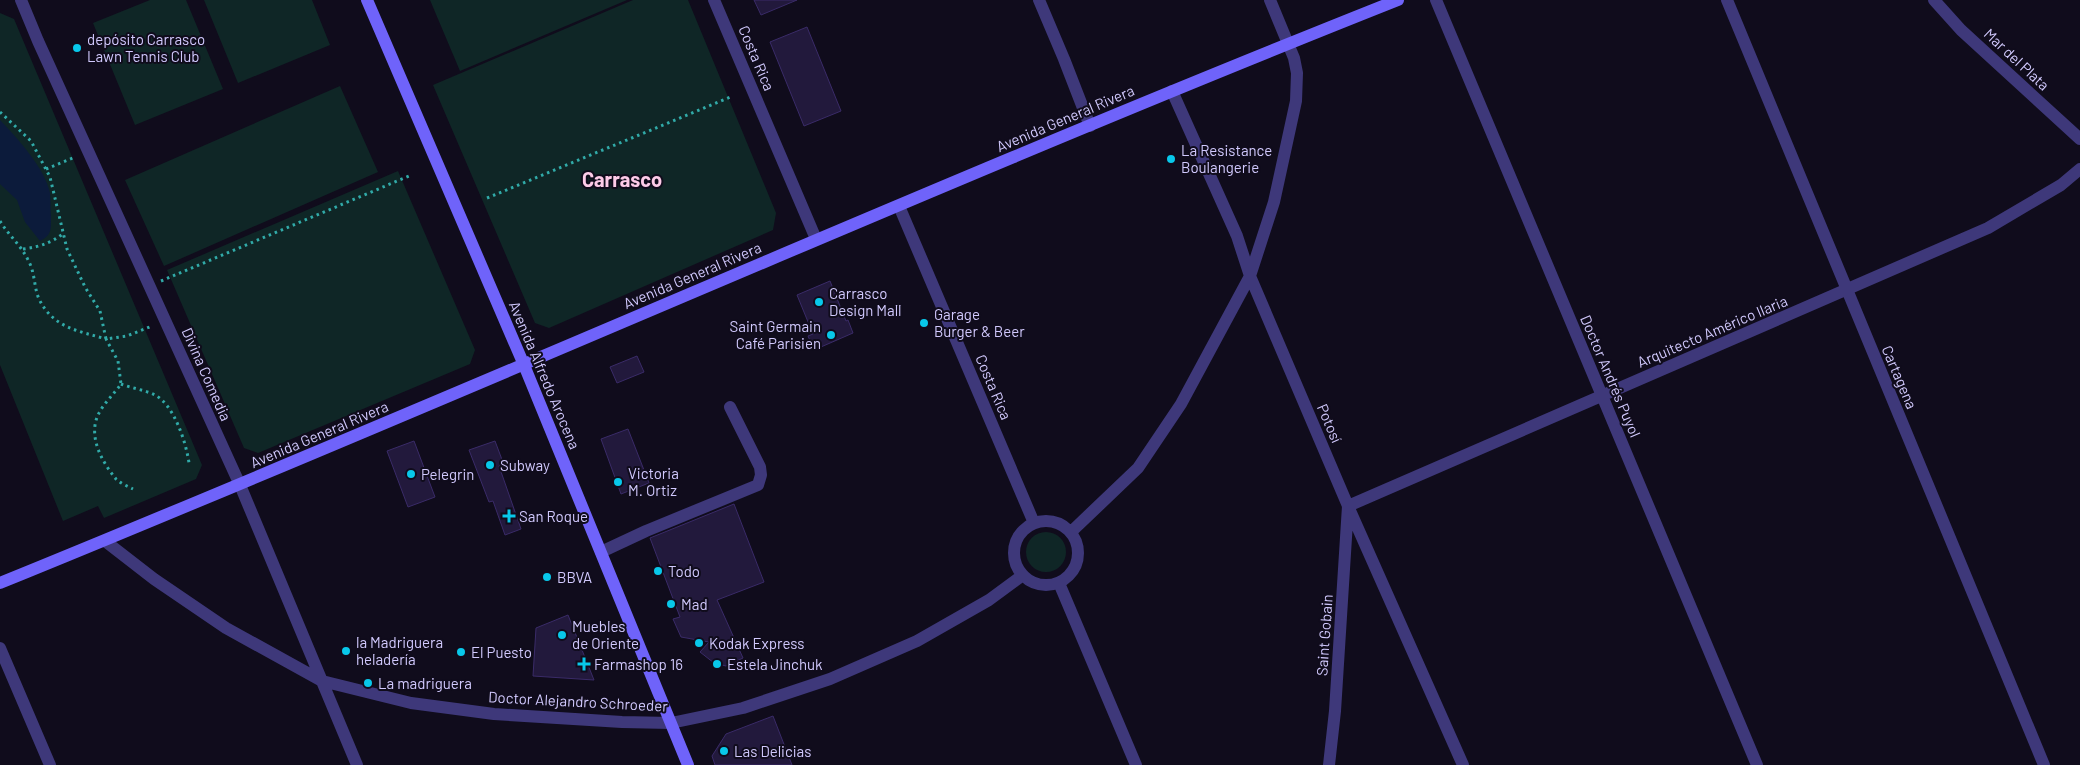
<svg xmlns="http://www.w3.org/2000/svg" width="2080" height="765" font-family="Barlow,sans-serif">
<rect width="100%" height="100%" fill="#100c1c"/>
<!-- green -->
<path fill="#0f2626" d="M150,0H186L223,89L135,125L93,23Z
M204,0H312L330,45L238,83Z
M430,0H627L460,71Z
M633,0H688L776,213L773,230L549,328L535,323L433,85Z
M0,13L14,19L202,465L196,479L104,518L98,506L63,521L0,365Z
M340,86L378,172L164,266L125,180Z
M398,171L475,350L470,364L258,453L244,448L167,270Z
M1026 552a20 20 0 1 1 40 0a20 20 0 1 1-40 0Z"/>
<!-- water -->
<path fill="#0c1b3b" d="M0,120C17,138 45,168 50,193C51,200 50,209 51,216C51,229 52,235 40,241L25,222L17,200L0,184Z"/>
<!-- building -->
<path fill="#22193c" stroke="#3a2b68" d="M754,0H797L761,15Z
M807,27L841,111L804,126L770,42Z
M830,281L846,321L848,320L853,333L814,350L808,336L813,334L797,295Z
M637,356L644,372L617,383L610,367Z
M628,429L649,483L621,494L601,439Z
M414,441L435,497L408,507L387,451Z
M495,441L504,465L499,466L521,529L505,535L493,501L489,502L469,450Z
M734,504L764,582L717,600L743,658L726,666L714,663L700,652L709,642L681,637L673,619L680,617L650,538Z
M568,615L594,680L533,676L536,628Z
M773,716L792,765H715L712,756L726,734Z"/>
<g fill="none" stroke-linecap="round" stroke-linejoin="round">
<!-- path -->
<path stroke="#31aaa8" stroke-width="3" stroke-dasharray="2.5 4" stroke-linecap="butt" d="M0,112L31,141L50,177L67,249L85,287L100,311L106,339L127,336L152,326
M46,169L75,157
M487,198L733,96
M0,221C9,236 22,246 29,262C35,273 34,288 39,299C53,328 79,331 106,339L118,361L121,384C114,394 103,404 98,415C88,437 102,462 116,479C120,483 127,486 133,489
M23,249C39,247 51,243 64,233
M161,281L409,176
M121,384C131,388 145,390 155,395C174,405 186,442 189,463"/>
<!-- street -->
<path stroke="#3e387a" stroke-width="12" d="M21,0L38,41L240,485L357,765
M714,0L816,239
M1039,0L1064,59L1090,126
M1436,0L1757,765
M1727,0L2044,765
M1934,0L1961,30L2080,139
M1172,91L1237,236L1250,276L1348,506L1463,765
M899,206L1034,523
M1014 553a32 32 0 1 1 64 0a32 32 0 1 1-64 0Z
M1071,532L1138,468L1181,404L1250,276L1274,202L1296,101L1297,73L1294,58L1270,0
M105,541L154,579L226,628L322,681L411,703L494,714L622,722L671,723L743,708L830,679L917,641L989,600L1023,575
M601,552L646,531L758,485L761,475L760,467L730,407
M1059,583L1136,765
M0,648L50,765
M1329,765L1335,711L1348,506L1988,228L2061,185L2080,169"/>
<!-- secondary -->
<path stroke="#6f63fa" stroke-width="12" d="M367,0L524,365L688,765
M0,583C468,393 929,186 1398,0"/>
</g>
<!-- markers -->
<g fill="#08c8ea" stroke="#100c1c" stroke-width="2">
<circle cx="77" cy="48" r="5"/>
<circle cx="1171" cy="159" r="5"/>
<circle cx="819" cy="302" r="5"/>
<circle cx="924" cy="323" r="5"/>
<circle cx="831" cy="335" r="5"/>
<circle cx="490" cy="465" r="5"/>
<circle cx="411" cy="474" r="5"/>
<circle cx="618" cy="482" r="5"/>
<path d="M506.5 508.5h5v5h5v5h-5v5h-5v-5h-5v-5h5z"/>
<circle cx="658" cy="571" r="5"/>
<circle cx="547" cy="577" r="5"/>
<circle cx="671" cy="604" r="5"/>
<circle cx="562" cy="635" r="5"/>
<circle cx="699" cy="643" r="5"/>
<circle cx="346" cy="651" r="5"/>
<circle cx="461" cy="652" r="5"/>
<path d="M581.5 656.5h5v5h5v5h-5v5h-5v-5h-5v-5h5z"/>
<circle cx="717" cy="664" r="5"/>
<circle cx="368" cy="683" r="5"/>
<circle cx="724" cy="751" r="5"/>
</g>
<g text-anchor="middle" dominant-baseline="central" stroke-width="4" stroke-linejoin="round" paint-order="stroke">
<!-- poi labels -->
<g font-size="15" fill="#d1c9fd" stroke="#100c1c" text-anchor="start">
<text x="87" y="39">depósito Carrasco<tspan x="87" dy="17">Lawn Tennis Club</tspan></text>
<text x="1181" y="150">La Resistance<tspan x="1181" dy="17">Boulangerie</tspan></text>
<text x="829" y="293">Carrasco<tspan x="829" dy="17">Design Mall</tspan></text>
<text x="934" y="314">Garage<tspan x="934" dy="17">Burger &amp; Beer</tspan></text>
<text x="821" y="326" text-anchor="end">Saint Germain<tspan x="821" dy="17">Café Parisien</tspan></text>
<text x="500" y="465">Subway</text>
<text x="628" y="473">Victoria<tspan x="628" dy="17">M. Ortiz</tspan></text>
<text x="421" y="474">Pelegrin</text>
<text x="519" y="516">San Roque</text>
<text x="668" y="571">Todo</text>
<text x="557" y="577">BBVA</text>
<text x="681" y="604">Mad</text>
<text x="572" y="626">Muebles<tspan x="572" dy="17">de Oriente</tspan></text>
<text x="356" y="642">la Madriguera<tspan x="356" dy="17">heladería</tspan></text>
<text x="709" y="643">Kodak Express</text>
<text x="471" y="652">El Puesto</text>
<text x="594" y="664">Farmashop 16</text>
<text x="727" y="664">Estela Jinchuk</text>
<text x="378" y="683">La madriguera</text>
<text x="734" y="751">Las Delicias</text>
</g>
<!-- street labels -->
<g font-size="15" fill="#d1c9fd" stroke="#100c1c">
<text transform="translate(757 58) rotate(67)">Costa Rica</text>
<text transform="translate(2017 59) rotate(43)">Mar del Plata</text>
<text transform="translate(1065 118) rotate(-23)">Avenida General Rivera</text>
<text transform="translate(692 275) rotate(-23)">Avenida General Rivera</text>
<text transform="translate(1712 331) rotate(-23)">Arquitecto Américo Ilaria</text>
<text transform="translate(207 374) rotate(66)">Divina Comedia</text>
<text transform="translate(545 375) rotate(67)">Avenida Alfredo Arocena</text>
<text transform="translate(1611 376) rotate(67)">Doctor Andrés Puyol</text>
<text transform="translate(1900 377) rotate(67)">Cartagena</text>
<text transform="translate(994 387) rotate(67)">Costa Rica</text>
<text transform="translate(1330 423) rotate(67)">Potosí</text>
<text transform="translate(319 434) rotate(-23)">Avenida General Rivera</text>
<text transform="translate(1324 635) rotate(-86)">Saint Gobain</text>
<text transform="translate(578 701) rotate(3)">Doctor Alejandro Schroeder</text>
</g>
<!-- district labels -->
<g font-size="20" font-weight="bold" fill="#fdcbe8" stroke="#100c1c">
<text x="622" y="179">Carrasco</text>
</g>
</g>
</svg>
